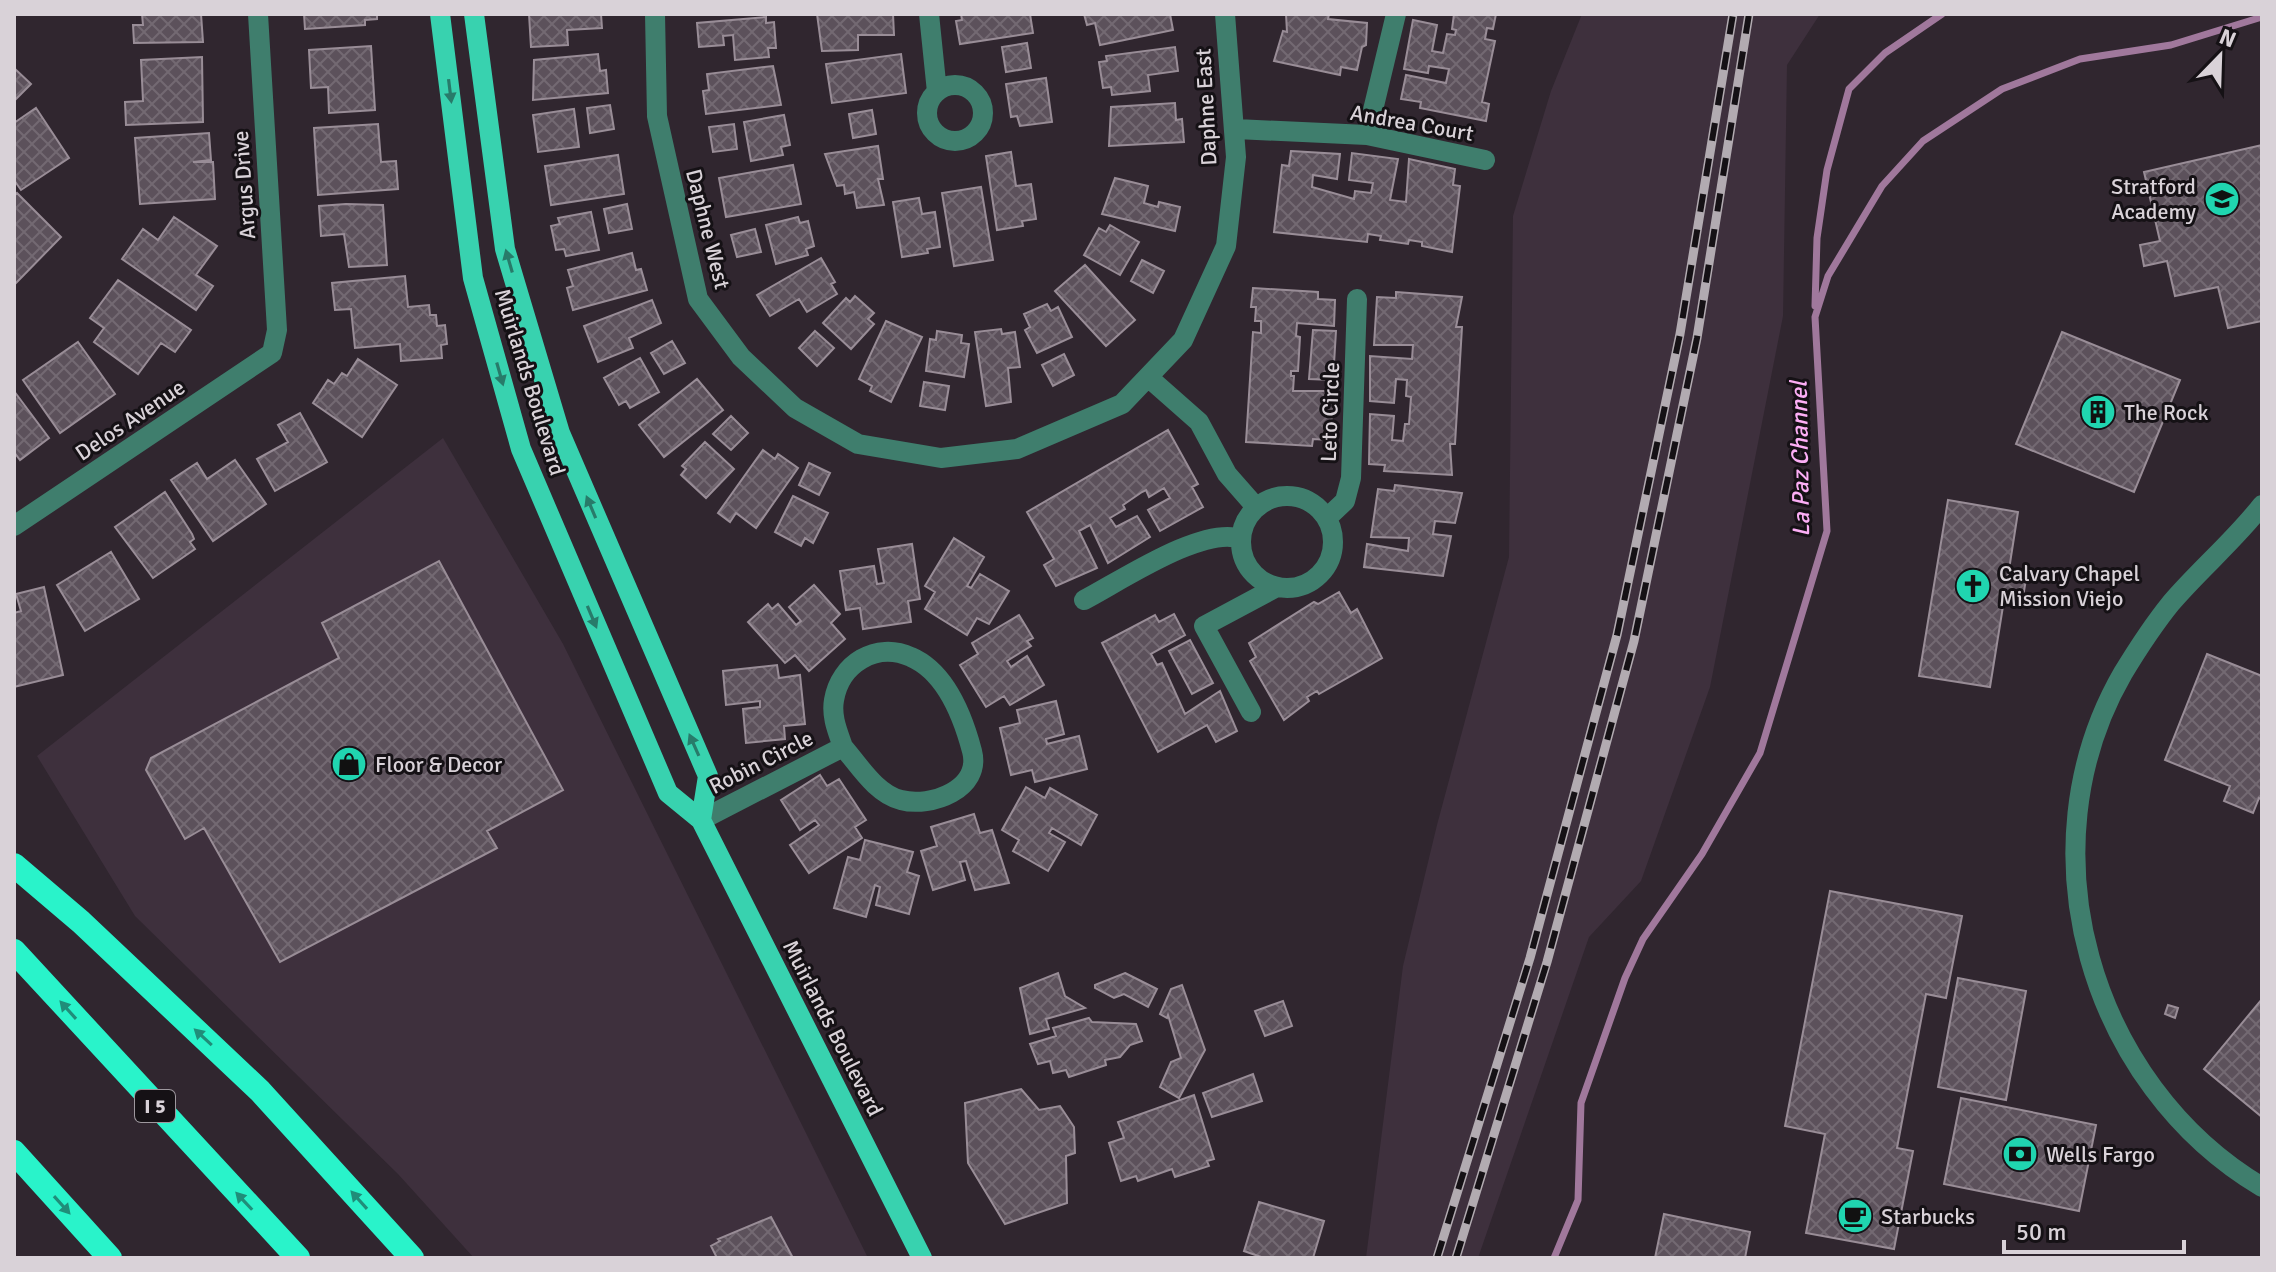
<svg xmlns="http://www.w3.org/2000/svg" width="2276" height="1272" font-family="Signika,sans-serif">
<defs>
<pattern id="building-cross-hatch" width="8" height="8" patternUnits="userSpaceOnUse" patternTransform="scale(2)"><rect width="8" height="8" fill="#5c515b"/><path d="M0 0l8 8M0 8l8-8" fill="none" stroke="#736972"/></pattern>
</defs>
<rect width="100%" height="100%" fill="#30262f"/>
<!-- built -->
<path fill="#3e303d" d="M1582,14H1820L1787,65L1783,316L1710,687L1641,881L1589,937L1478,1258H1366L1403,966L1437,825L1509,557L1513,216L1551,91Z
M443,438L563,644L868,1258H474L398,1174L135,916L37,756Z"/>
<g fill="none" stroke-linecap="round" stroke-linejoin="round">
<!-- stream -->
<path stroke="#a0789c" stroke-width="7" d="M1815,306L1817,238L1827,170L1849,89L1885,53L1942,14
M1554,1258L1578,1200L1581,1103L1625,978L1643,939L1702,854L1760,753L1827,531L1815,317L1828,276L1882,186L1923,141L2002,89L2080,59L2171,45L2262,17"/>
</g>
<!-- building -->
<path fill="url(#building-cross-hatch)" stroke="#998d97" stroke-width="2" d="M142,14H201L203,42L134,43L133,25H143Z
M304,14H377V19L365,20V25L305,29Z
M529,14H601L602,28L567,30L568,45L531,47Z
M817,14H893L894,35H858V50L822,51Z
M961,14H1030L1033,33L960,44L956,21L962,20Z
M1084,14H1170L1173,30L1100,45L1095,23L1087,25Z
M1286,14H1329L1328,19L1367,23L1366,45L1362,47L1357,70L1341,67L1340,75L1274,61L1283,31L1287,32Z
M1454,14H1496L1493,29L1487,28L1485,39L1495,41L1482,102L1489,104L1486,121L1420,108L1421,102L1401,99L1406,75L1446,83L1449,69L1429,66L1428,73L1404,69L1413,20L1437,25L1432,51L1443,53L1447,34L1455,35L1456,30L1452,29Z
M766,17V23L774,22L776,48H768L769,57L735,60L733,35L723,36L724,45L699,47L697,23Z
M1027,43L1031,68L1006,72L1002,47Z
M371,46L375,110L329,113L328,87L311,88L309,50Z
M1175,47L1178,71L1148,75L1150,91L1112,95L1111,87L1103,88L1099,62L1107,61L1106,56Z
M598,54L600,71L606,70L608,93L533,100L534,60Z
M901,54L906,93L832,103L826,64Z
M202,57L203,122L126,125L125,102L143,101L141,60Z
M773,66L781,105L706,114L703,91L709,90L707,74Z
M14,68L31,84L14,101Z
M1046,78L1052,122L1020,126L1017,116L1011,117L1006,84Z
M1175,103L1176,120L1182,119L1184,142L1109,146L1111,107Z
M610,105L614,129L590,133L587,108Z
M36,108L69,158L21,190L14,180V123Z
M574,109L579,147L538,152L533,115Z
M872,110L876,134L853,138L849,114Z
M784,115L790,145L781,147L783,155L751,161L744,122Z
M378,124L381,162L396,161L398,189L318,195L314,128Z
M734,124L737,149L713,152L709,127Z
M209,133L211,160L193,162H213L215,199L140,204L135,138Z
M2262,145V321L2228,328L2218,287L2175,296L2167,261L2144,266L2140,245L2160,241L2144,172Z
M878,146L883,179H878L884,205L857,208L854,192L845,194L844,185L837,186L825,154Z
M1291,151L1340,154L1337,179L1313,175L1312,187L1354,199L1355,191L1371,193L1373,183L1349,180L1352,153L1398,159L1390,200L1406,202L1409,159L1455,169L1453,185L1460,186L1452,252L1422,246V242L1409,240L1408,244L1380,240L1381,236L1368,234L1367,242L1274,232L1282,165L1289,166Z
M1011,152L1016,186L1031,184L1036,219L1022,221L1023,226L997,230L986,156Z
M618,155L624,194L551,205L545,166Z
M793,165L801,204L726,217L719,178Z
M1115,178L1148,186L1144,203L1158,207L1159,202L1180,207L1175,231L1102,214Z
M981,187L993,260L954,266L942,193Z
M17,193L61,237L15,284L14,196Z
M919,198L922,214L935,212L940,247L927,249L928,253L902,257L893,202Z
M346,204L383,205L387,265L349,267L344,234L321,236L319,206Z
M627,204L632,229L609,233L604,209Z
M591,212L599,250L566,256L564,249L556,250L551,226L560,224L558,218Z
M174,217L217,246L196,275L213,286L196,310L122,259L143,229L158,240Z
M798,217L800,223L808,221L814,246L806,249L808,255L776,264L766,225Z
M1110,225L1139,242L1120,275L1084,255L1099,228L1106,232Z
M755,229L761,252L737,257L731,235Z
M632,253L636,270L641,269L647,290L573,310L567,288L573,286L568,270Z
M821,258L835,282L831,284L837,294L807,312L799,299L770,316L757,295Z
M1142,260L1164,271L1153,293L1131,281Z
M1085,265L1135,320L1106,346L1055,291Z
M405,276L408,307L429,305L430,315H436L437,326L445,325L447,344L441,345L442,358L401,361L400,344L355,348L351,309L335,310L332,283Z
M118,280L191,330L175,352L161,343L138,374L94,342L104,328L90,318Z
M1253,288L1318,292V299L1335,300L1334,326L1297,323L1296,336L1300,337L1298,371H1291V376H1294L1293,391H1335L1329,440L1313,439L1312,446L1246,442L1253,332L1261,333V321H1255L1256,307H1251Z
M1396,292L1462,297L1456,327H1462L1455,444H1450L1452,475L1384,471L1385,465L1369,464L1370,414L1394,416L1392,440L1403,441L1405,424H1409L1411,397L1406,396L1407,380L1396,379L1394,403L1370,401V356L1412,359L1413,345H1374L1377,297L1396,298Z
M855,296L874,313L868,319L874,324L851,349L823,323L846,298L850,302Z
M652,300L661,323L629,338L633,348L598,362L584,326Z
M1047,304L1051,311L1058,307L1072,337L1037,353L1025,330L1030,327L1024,314Z
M886,321L922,337L891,402L870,391L872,386L859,379Z
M1001,329L1002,334L1015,332L1020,367L1008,368L1011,402L986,406L975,332Z
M1313,330L1336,331L1333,380L1309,379Z
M815,331L834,348L817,366L799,348Z
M937,331L962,335L961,343L969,344L964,377L926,371L930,339L936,340Z
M2062,332L2180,380L2134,492L2016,444Z
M672,341L685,363L664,374L651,353Z
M78,342L115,394L60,433L23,380Z
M1064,354L1074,375L1053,386L1042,365Z
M640,358L659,392L630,408L626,401L619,405L604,378Z
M358,359L397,385L362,437L313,403L328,380L334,384L342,373L347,376Z
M697,379L723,410L664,457L639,425Z
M924,382L949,386L945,410L920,406Z
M14,391L49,438L20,460L14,452Z
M300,413L327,462L275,491L257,459L288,442L278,425Z
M731,416L748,433L731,450L713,434Z
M1168,430L1198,484L1192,487L1203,507L1160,531L1148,510L1170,498L1164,488L1149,497L1146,490L1142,492L1123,505L1125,509L1110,518L1116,527L1137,516L1150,537L1108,563L1090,525L1079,531L1097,568L1056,586L1044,565L1054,559L1027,512Z
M705,442L734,469L706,498L681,475L686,469L682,466Z
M763,450L775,459L778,454L798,468L756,528L736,513L730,522L718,513Z
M235,460L266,504L213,541L171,480L197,463L207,479Z
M809,463L830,473L819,495L799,485Z
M1395,485L1462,493L1455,523L1435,521L1433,534L1451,536L1443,576L1364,567L1367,544L1408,551L1409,538L1371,537L1378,489L1394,491Z
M165,492L192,534L194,539L190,542L195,549L153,578L115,527Z
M793,496L828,513L813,543L805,538L801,546L775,532Z
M1948,500L2018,512L2008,576L2026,579L2022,603L2004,600L1990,687L1919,676Z
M954,538L984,557L967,586L971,588L980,574L1009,591L989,624L977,618L967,635L925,609L935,592L925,586Z
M912,544L920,599L908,601L911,622L863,629L860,608L846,610L840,571L874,566L877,584L884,583L878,549Z
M111,552L139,599L85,631L57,585Z
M439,561L563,790L487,831L497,848L280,962L204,828L185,839L146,770L151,758L339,658L322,623Z
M814,585L840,614L831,623L845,639L809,671L795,655L785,663L748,622L768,604L772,609L778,604L796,625L801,621L789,607Z
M44,587L63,675L14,687V613L21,611L16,594Z
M1339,592L1351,613L1357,609L1382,658L1319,694L1317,691L1307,697L1309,701L1284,720L1250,661L1256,657L1249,643L1314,602L1318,604Z
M1174,614L1185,635L1151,654L1157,665L1162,663L1185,714L1220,691L1237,731L1216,742L1207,725L1158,752L1102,643L1155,615L1159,622Z
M1019,615L1033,638L1027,641L1031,646L1007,661L1011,667L1027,656L1044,685L1010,705L1004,696L986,707L960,665L978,654L972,643Z
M1190,640L1213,683L1192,694L1169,651Z
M2207,654L2262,676V800L2259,798L2253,813L2224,801L2230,786L2165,760Z
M777,665L779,678L800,675L805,724L784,726L785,739L746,743L743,709L760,707V701L726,705L723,671Z
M1056,701L1064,734L1046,739L1047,744L1079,736L1087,769L1035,782L1032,770L1011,775L1000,728L1020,723L1017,710Z
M820,775L827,786L839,779L866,820L855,827L862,838L809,873L790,845L819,825L815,820L800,830L781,800Z
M1026,787L1045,798L1050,788L1097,815L1081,845L1052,828L1049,833L1065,842L1048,871L1013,851L1019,840L1002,830Z
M974,814L980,833L992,830L1009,883L975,890L966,861L960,862L965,880L933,890L921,851L937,846L931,827Z
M865,840L913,852L907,872L919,876L909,914L876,905L880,887L875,885L866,917L834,908L848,857L860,860Z
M1830,891L1962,916L1946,998L1926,994L1897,1148L1913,1151L1894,1249L1806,1233L1825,1134L1785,1126Z
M1058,973L1065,996L1085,1008L1046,1019L1049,1029L1030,1034L1020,988Z
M1125,973L1157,989L1148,1007L1124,994L1114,998L1095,988V985Z
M1958,978L2026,991L2006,1100L1938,1087Z
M1182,985L1205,1050L1179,1098L1160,1087L1171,1062L1181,1058L1168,1015L1167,1018L1160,1014L1171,989Z
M2262,999V1117L2204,1069Z
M1283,1001L1292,1026L1265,1036L1255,1011Z
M2168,1005L2178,1008L2175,1018L2165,1014Z
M1089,1018L1092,1022L1136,1024L1142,1041L1130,1045L1120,1057L1105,1060L1106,1065L1069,1077L1066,1070L1053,1073L1050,1061L1038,1064L1030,1044L1056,1036L1053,1028Z
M1253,1074L1262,1101L1212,1117L1203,1093Z
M1021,1089L1039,1110L1060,1106L1074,1127L1075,1153L1066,1156L1067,1203L1005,1224L968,1163L965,1103Z
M1194,1095L1214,1159L1207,1161L1209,1166L1175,1177L1172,1169L1138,1181L1136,1176L1121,1181L1109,1143L1124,1138L1118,1122Z
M1961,1098L2096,1125L2079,1211L1944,1184Z
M1259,1202L1324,1221L1313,1258H1264L1244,1251Z
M1664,1214L1750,1232L1745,1258H1655Z
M771,1217L793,1258H717L711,1246L720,1241L718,1239Z"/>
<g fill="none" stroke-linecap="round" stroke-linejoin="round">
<!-- minor -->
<path stroke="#3f7e6d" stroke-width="20" d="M655,14L657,116L698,299L741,357L795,408L858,444L941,458L1017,449L1122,404L1183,340L1226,246L1236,157L1225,14
M929,14L937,92
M927 113a28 28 0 1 1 56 0a28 28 0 1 1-56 0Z
M1236,129L1367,135L1485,160
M1367,135L1396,14
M1148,377L1199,422L1227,474L1256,507
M1241 542a46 46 0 1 1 92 0a46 46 0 1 1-92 0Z
M2262,505C2235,540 2200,569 2171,603C2154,624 2137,650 2123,673C2021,849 2090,1085 2262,1187
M1327,518L1345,501L1351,478L1357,299
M14,526L272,353L277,330L258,14
M1084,600C1119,582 1203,525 1241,539
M1251,712L1204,626L1277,587
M701,820L843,747C859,765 876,794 901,800C931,808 982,789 972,751C963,717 946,672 911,657C876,641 840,664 834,700C831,717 838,732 843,747"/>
<!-- major -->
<path stroke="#38d2af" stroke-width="20" d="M440,14L473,278L521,449L668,793L701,820L922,1258
M474,14L505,249L560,433L708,776L701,820"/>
<!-- highway -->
<path stroke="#29f3ca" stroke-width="24" d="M14,865L81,922L260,1091L412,1258
M14,951L298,1258
M14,1152L110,1258"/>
<defs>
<path id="rail" d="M1437,1258L1530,958L1617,635L1680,334L1733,14
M1456,1258L1547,962L1634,641L1697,338L1749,14"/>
</defs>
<!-- rail casing -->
<use href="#rail" stroke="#b2abb1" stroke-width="9"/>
<!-- rail -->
<use href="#rail" stroke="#151115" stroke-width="6" stroke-dasharray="18" stroke-linecap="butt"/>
</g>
<!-- one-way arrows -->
<defs><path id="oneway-solid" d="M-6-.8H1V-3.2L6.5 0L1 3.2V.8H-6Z" transform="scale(2)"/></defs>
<g fill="#287b6a">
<use href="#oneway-solid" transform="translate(450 91) rotate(83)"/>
<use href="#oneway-solid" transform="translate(509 261) rotate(-106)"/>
<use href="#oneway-solid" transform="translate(500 374) rotate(74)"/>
<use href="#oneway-solid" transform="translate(591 507) rotate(-113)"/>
<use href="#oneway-solid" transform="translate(592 617) rotate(67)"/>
<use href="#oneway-solid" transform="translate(694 745) rotate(-114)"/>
</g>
<g fill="#208d79">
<use href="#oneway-solid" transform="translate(68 1010) rotate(-132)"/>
<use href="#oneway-solid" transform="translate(203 1037) rotate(-137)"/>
<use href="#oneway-solid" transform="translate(359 1200) rotate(-132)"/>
<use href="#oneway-solid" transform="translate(244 1201) rotate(-133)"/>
<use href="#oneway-solid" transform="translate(62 1205) rotate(48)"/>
</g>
<!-- icons -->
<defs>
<symbol id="school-disc" viewBox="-11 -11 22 22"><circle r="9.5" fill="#20d5b0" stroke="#151115"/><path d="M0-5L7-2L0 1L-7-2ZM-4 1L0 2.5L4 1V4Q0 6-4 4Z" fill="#111"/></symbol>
<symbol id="building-disc" viewBox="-11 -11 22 22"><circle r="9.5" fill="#20d5b0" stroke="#151115"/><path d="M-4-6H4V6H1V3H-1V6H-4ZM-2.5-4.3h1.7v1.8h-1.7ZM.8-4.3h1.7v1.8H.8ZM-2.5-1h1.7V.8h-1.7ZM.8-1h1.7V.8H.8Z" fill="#111"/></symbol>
<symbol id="church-disc" viewBox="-11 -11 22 22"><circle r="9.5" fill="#20d5b0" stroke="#151115"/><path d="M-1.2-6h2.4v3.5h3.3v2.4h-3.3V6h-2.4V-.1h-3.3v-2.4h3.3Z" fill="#111"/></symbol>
<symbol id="shop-disc" viewBox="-11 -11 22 22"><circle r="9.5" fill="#20d5b0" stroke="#151115"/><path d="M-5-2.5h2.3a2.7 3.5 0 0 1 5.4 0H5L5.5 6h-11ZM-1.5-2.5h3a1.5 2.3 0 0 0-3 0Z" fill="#111"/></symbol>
<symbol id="bank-disc" viewBox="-11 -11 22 22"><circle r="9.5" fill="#20d5b0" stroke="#151115"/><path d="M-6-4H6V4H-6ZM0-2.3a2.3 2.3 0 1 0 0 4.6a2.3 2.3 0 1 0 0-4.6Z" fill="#111"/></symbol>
<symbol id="cafe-disc" viewBox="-11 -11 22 22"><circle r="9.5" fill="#20d5b0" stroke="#151115"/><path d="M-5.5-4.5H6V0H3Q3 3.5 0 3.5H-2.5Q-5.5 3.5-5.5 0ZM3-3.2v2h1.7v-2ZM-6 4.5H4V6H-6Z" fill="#111"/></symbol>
</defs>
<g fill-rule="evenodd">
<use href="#school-disc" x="2202" y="179" width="40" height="40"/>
<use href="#building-disc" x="2078" y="392" width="40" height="40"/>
<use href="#church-disc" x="1953" y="566" width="40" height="40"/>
<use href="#shop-disc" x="329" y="744" width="40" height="40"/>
<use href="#bank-disc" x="2000" y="1134" width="40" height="40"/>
<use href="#cafe-disc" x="1835" y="1196" width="40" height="40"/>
</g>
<g text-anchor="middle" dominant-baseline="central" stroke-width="6" stroke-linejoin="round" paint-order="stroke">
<!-- shield labels -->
<rect fill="#151115" stroke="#9e989e" stroke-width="2" x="135" y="1090" width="40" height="32" rx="6"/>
<g font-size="20" font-weight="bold" fill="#d9d2d8">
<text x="155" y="1106">I 5</text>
</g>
<!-- street labels -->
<g font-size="22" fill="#d9d2d8" stroke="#151115">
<text transform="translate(1206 107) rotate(-93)">Daphne East</text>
<text transform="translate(1412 123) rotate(10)">Andrea Court</text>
<text transform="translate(244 185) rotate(-94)">Argus Drive</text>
<text transform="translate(708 229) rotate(76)">Daphne West</text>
<text transform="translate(530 382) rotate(73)">Muirlands Boulevard</text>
<text transform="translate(1330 412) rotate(-88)">Leto Circle</text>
<text transform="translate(130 420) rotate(-34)">Delos Avenue</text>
<text transform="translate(761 762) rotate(-27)">Robin Circle</text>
<text transform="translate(833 1028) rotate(63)">Muirlands Boulevard</text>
</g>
<!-- poi labels -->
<g font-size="22" fill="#d9d2d8" stroke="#151115" text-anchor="start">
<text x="2196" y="186" text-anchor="end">Stratford<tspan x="2196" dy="25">Academy</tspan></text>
<text x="2124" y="412">The Rock</text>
<text x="1999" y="573">Calvary Chapel<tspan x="1999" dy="25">Mission Viejo</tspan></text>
<text x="375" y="764">Floor &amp; Decor</text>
<text x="2046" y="1154">Wells Fargo</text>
<text x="1881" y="1216">Starbucks</text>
</g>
<!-- water labels -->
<g font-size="24" font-style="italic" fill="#fcaef5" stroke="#151115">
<text transform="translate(1800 459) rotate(-91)">La Paz Channel</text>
</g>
</g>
<!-- border -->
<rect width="2276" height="1272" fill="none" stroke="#d9d2d8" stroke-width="32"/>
<!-- north arrow -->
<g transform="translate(2220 56) rotate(23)" stroke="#151115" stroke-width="6" paint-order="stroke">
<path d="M0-6L14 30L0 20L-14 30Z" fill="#d9d2d8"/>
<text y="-12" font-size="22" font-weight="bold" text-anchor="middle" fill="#d9d2d8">N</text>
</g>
<!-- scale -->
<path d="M2004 1240v12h180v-12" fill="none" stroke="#d9d2d8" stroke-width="4"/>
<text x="2016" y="1240" font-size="24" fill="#d9d2d8" stroke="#151115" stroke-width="6" paint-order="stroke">50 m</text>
</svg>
